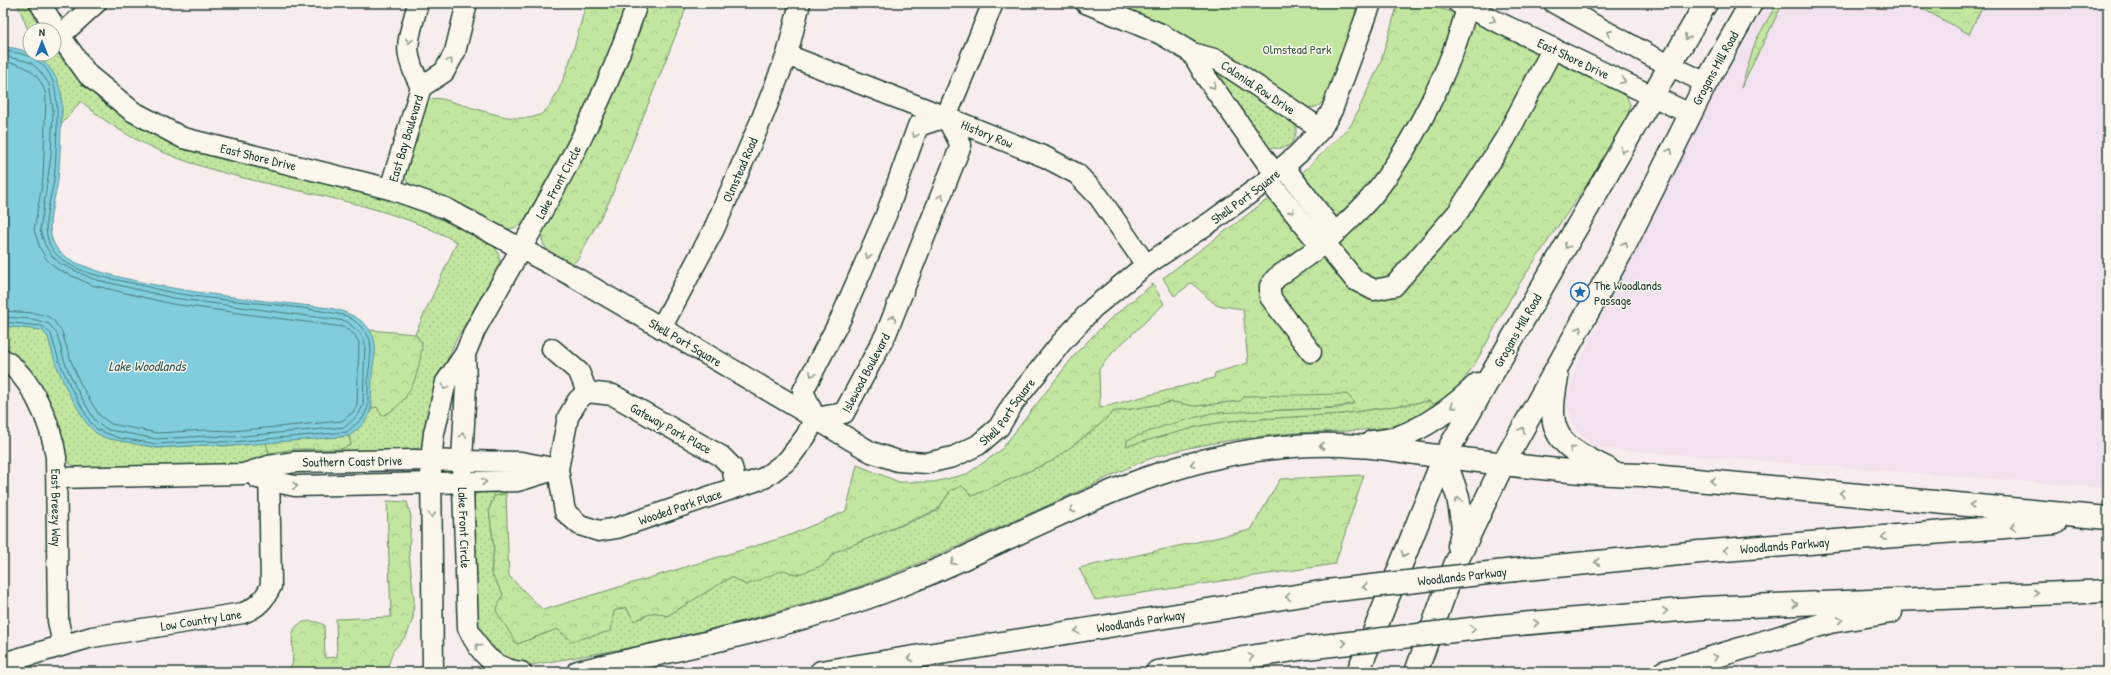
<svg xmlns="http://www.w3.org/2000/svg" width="2111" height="675" font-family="'Patrick Hand',sans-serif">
<defs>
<pattern id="grass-dots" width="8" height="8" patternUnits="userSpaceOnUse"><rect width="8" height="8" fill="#c2e6a0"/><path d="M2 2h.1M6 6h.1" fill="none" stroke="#a6c68a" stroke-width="1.8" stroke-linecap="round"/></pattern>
<pattern id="forest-crowns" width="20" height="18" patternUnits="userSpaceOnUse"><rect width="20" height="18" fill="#c2e6a0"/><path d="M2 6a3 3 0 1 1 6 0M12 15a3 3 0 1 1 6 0" fill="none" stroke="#a6c68a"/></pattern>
</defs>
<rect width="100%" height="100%" fill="#f7eded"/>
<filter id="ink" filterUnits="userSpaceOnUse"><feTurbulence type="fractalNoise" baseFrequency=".025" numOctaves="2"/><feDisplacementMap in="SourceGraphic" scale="8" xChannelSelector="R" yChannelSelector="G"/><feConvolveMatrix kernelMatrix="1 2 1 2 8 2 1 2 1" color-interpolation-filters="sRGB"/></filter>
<g filter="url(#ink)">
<!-- built -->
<path fill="#f2e1ee" d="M1767,3H2108V488L1595,448L1576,430L1566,403L1574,373L1684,149Z"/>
<!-- grass -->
<path fill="url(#grass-dots)" stroke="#70926a" d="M17,3H28L41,30H30V32L28,30Z
M54,49C79,82 109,112 146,131C201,161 280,171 341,186C394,200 443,218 491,243C499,252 501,257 498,268L457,338L444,367L423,444L418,448L386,459L80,469L67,462L3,353V326L42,330L48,337L67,390L76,404L106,438L157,448L206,445L232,446L266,442L269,453L351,445L349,436L366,420L372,408L377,407L380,410L422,343L415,334L457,242C338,177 186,196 81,101L61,125L62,110L36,55L33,54H54Z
M1219,71L1295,120C1300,140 1289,153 1267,147L1215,77Z
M1307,393L1347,394L1355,403C1325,412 1293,407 1261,412C1218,417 1171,431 1127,440V445L1200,426L1229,421L1341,414L1429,401L1438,407C1400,437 1329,429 1283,434C1242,438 1198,444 1158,456C1132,464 1106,479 1081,490C1026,515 970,541 914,565C841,597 763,615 686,636L684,633L681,634L679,639L526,666L495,655L474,625L471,504C478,484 487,487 505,487L506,494L494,496L489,510L494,547L491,573L503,594L517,644L557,629L611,631L614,611L626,607L634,620L654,612L667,616L731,577L746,585L784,569L824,565L835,552L937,511L951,490L962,485L972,496L1052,461L1096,428L1113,412L1172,402L1195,406L1240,401L1245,396Z"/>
<!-- forest -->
<path fill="url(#forest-crowns)" stroke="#70926a" d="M586,3H627C602,81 564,151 524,221C517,228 511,230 503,228L408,183L405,177L404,166L424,102C435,95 445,100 456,103C476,108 505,120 525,118C532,118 540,116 545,111C564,93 579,30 586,3Z
M647,3H687L683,17L609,202L577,260L572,264L568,263C549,252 537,248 544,224C586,152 622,83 647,3Z
M1398,3C1470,3 1562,62 1626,95L1630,104L1626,128C1590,180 1553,232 1518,286C1492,327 1477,375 1438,407L1429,401L1341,414L1229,421L1200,426L1127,446V440L1164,426L1212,413L1339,408L1355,403L1347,394L1245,396L1240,401L1195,406L1172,402L1113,412L1096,428L1052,461L972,496L962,486L951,490L937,510L835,552L824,565L796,575L784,570L746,585L731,577L667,616L654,612L634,621L626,607L614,611L611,631L572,641L557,629L517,644L496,611L503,594L491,573L494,547L489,510L494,496L506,494L509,576L543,610L785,537L846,511L857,465L899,482H934L967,474L1000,451L1077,352L1111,318L1153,284L1164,304L1114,351L1099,369L1100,408L1214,378L1215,373L1248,363L1243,309L1216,305L1192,283L1174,296L1163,278L1300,175L1351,125L1380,64Z
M1777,3H1783L1741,88L1756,40Z
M1912,3H1984L1969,34Z
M369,330L415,334L422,343C420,371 411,404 382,416L377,407L372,408C371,395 371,383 372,370C373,355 377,345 369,330Z
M349,436L351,445L341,449H295L269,453L266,442Z
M1364,475L1335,564L1095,600L1079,568L1251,530L1280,479Z
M387,501L407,502L411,517L409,554L414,599L413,618L407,635L393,651L386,672H282L292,665C294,655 291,640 293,633C296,619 315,619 324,625L325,658L337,657L336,619L391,617Z"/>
<!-- park -->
<path fill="#c2e6a0" stroke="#70926a" d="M1105,3H1357C1353,27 1339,93 1318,106C1315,108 1310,107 1306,108L1248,72L1178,32Z"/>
<!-- water -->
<path fill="#80cedd" stroke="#599499" d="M3,47C31,48 55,63 61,93C63,105 61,117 61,129C60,146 60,163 58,180C55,203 42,230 58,250C88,286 278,302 330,308C353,313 378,325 375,353C374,362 372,369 372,378C370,409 377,415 349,436L232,446L206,445L157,448L106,438L96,433L87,424L67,390L55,362L48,337L42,330L3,326Z"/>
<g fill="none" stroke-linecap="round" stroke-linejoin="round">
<!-- shore -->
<path stroke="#467778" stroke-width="1" d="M3,51C55,54 58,86 57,129C56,146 56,164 54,180C50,204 38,232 55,253C72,272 103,277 127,282C143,285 158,290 174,293C231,303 291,303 347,316L355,321L366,332L370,340L371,352L368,378V407L363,418L347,432L232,442L206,441L157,444L119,438L98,430L90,422L71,388L59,361L51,334L42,326L3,322
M3,56L30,62L39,70L49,84L53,110L51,156L40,230L45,245L52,256L61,264L93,279L173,298L346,321L359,332L365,341L363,406L358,415L345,427L232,437L206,436L157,439L109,430L101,426L94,419L75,386L64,360L57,334L49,324L33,319L3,317
M3,62C25,63 41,74 46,96L43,179L34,230L40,248L47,260L57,269L92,285L172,304L343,327L355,335L359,343L357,405L353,412L342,421L232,431L206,430L158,433L111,424L99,415L80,383L70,358L62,332L53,320L47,316L34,313L3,311"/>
<defs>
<g id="minor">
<path id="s1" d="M40,3L60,36L88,75L132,111L183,138L390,189L445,208L576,278L793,405L871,452L898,461L927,463L953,457L978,445L999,427L1014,402L1061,343L1093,308L1146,265L1212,221L1268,180L1299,153L1321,129L1332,110L1371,3"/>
<path d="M418,3C408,42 401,49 421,87"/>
<path id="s2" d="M1086,3L1161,34L1192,53L1218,60L1321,129"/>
<path id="s3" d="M1458,3L1690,114"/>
<path d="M1554,3L1653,57L1706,83"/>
<path d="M60,36L96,3"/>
<path d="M1192,53L1206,77L1275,174"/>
<path id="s4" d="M787,55L946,117L1045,157L1077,174L1099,197L1146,265"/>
<path d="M1284,167L1335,233"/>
<path d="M1268,180L1321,246"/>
<path id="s5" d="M390,189L421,87L444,72L455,52L467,3"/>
<path d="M1325,243C1341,227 1359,212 1373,195C1412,146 1452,68 1467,7"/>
<path id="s6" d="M661,328L714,229L762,118L787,55L800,3"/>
<path d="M552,349L579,372L587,392"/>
<path d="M1311,352L1270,297V286L1276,278L1325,243L1355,280L1374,290L1394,286L1458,212L1505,139L1553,48"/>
<path id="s7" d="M465,354L466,385L462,461L468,628C480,654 493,668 521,672"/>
<path id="s8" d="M3,359C32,378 51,423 56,457L58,621L63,645"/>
<path d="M815,418L803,391L841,318L886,215L918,126L946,117L993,3"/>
<path id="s9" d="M815,418L844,413L886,334L961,145L946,117"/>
<path id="s10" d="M57,478L243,474L269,466L295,462L413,460L521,462L558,469"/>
<path d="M257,478L295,486L480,482L518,481L554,470"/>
<path id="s11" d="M736,487L732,467L721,456L613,395L587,392L578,400L568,417L558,469L565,512L580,525L599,531L617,528L764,478L788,460L806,436L815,418"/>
<path id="s12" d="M3,663L92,637L243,613C258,607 264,600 271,586L269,466"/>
<path id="s13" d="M433,672L431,460L434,433L446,382L465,354L475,330C534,223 601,120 637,3"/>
</g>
<g id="major">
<path d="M1557,378C1545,436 1559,445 1608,469"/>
<path d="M1372,442C1381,441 1391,440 1399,437C1429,426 1456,405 1478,384"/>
<path d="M1444,457L1458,497L1463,527L1459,546"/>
<path id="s14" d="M1515,570L1700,552L2055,523"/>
<path d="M1497,626L1703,608L2108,591"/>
<path d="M578,672C691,646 806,624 914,580C1023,535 1133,469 1250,451C1284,446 1321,443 1356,446C1383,447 1411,453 1438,456C1506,464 1574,474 1642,475L2108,518"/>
<path id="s15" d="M821,672L1327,591"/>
<path d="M1157,672L1306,648"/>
<path id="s16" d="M1358,672L1444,457L1706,3"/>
<path id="s17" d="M1416,672L1455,565L1503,464L1622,251L1706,83L1751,3"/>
<path d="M1664,672L1830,622L1891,612"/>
</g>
</defs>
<!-- minor casing -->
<use href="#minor" stroke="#1f3d34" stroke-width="23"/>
<!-- major casing -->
<use href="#major" stroke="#1f3d34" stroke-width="25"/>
<!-- minor -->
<use href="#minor" stroke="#fbf7ec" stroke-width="20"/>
<!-- major -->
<use href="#major" stroke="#fbf7ec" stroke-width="22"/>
<defs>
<g id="major-bridge">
<path id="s18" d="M1327,591L1515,570"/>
<path d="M1306,648L1497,626"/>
</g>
</defs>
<!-- major-bridge casing -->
<use href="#major-bridge" stroke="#1f3d34" stroke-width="25" stroke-linecap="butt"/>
<!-- major-bridge -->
<use href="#major-bridge" stroke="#fbf7ec" stroke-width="22"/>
</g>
<!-- one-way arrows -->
<defs><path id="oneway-chevron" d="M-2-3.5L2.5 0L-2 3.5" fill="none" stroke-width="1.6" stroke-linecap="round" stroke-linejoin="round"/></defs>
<g stroke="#8d9a90">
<use href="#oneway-chevron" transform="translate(1493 20) rotate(25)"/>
<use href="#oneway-chevron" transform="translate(1609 33) rotate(-152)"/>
<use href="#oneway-chevron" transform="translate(1687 37) rotate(120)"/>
<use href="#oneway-chevron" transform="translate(409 41) rotate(100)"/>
<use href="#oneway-chevron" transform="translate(450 61) rotate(-60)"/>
<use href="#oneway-chevron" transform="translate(1623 81) rotate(25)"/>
<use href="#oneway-chevron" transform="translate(1213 86) rotate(55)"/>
<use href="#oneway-chevron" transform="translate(915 135) rotate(110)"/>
<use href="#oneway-chevron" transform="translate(1623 150) rotate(120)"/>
<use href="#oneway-chevron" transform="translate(1670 151) rotate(-63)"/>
<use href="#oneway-chevron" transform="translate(941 197) rotate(-69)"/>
<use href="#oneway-chevron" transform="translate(1292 211) rotate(51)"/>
<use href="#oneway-chevron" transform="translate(1625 244) rotate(-64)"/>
<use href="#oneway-chevron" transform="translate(1567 246) rotate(121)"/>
<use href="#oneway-chevron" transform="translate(868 256) rotate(114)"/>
<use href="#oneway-chevron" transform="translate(893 318) rotate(-68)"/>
<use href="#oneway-chevron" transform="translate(1579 329) rotate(-61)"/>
<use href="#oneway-chevron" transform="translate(812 374) rotate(118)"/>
<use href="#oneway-chevron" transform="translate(445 387) rotate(108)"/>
<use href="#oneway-chevron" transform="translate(1453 406) rotate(147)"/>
<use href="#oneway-chevron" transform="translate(1522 430) rotate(-61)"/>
<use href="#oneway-chevron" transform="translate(463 435) rotate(-88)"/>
<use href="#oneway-chevron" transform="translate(1322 446) rotate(179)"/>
<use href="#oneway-chevron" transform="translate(1572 449) rotate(-141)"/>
<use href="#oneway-chevron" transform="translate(1193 464) rotate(164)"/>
<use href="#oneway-chevron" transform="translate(1713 481) rotate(-175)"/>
<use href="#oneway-chevron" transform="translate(484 482) rotate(-2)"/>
<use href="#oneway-chevron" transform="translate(295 486) rotate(4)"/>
<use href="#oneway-chevron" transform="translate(1842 493) rotate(-175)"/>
<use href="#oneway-chevron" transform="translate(1458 500) rotate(-103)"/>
<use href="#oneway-chevron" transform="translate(1972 505) rotate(-175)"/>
<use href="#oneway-chevron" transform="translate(1072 510) rotate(156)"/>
<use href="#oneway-chevron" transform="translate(432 515) rotate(89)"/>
<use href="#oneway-chevron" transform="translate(2013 527) rotate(175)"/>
<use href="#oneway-chevron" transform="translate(1884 537) rotate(175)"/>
<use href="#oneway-chevron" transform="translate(1726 550) rotate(175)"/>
<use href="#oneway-chevron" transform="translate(1404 554) rotate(113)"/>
<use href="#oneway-chevron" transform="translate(953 562) rotate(156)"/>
<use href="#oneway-chevron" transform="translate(1597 562) rotate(174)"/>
<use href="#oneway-chevron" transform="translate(1365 587) rotate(174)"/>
<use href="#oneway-chevron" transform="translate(2036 593) rotate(-2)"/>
<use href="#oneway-chevron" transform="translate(1288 597) rotate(171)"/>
<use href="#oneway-chevron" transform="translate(1795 604) rotate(-2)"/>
<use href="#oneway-chevron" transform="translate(1665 611) rotate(-5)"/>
<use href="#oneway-chevron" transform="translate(1840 620) rotate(-9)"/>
<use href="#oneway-chevron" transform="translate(1536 623) rotate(-5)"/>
<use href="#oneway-chevron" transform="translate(1473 629) rotate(-7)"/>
<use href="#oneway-chevron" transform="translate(1077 631) rotate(171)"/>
<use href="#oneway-chevron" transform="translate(1344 643) rotate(-7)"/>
<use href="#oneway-chevron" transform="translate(478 646) rotate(-126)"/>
<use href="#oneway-chevron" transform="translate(1251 657) rotate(-9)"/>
<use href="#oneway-chevron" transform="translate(1715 657) rotate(-17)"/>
<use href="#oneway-chevron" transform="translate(910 658) rotate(171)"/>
</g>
</g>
<!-- icons -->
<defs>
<symbol id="sight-ring" viewBox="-11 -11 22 22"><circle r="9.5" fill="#fbf7ec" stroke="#1f6fb2" stroke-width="1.5"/><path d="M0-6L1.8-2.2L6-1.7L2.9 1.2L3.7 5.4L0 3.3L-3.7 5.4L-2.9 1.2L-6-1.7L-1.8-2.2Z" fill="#1f6fb2"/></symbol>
</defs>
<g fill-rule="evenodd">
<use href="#sight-ring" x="1569" y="281" width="22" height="22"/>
</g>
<g text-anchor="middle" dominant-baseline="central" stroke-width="3" stroke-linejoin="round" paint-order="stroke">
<!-- park labels -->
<g font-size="13" fill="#405f4a" stroke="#fbf7ec">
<text x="1297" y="49">Olmstead Park</text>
</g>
<!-- street labels -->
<g font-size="13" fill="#1f3d34" stroke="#fbf7ec">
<text stroke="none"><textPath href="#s3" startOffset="128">East Shore Drive</textPath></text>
<text stroke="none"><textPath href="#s17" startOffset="675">Grogans Mill Road</textPath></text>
<text stroke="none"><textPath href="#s2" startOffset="193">Colonial Row Drive</textPath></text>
<text stroke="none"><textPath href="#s4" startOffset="215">History Row</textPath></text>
<text stroke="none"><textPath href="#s5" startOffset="53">East Bay Boulevard</textPath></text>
<text stroke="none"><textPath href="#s1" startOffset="279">East Shore Drive</textPath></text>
<text stroke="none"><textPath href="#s6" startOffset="177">Olmstead Road</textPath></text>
<text stroke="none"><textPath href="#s13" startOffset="521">Lake Front Circle</textPath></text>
<text stroke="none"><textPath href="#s1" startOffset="1444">Shell Port Square</textPath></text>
<text stroke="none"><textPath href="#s16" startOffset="378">Grogans Mill Road</textPath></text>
<text stroke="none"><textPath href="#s1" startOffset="748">Shell Port Square</textPath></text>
<text stroke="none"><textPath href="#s9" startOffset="75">Islewood Boulevard</textPath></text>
<text stroke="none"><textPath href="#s1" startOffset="1120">Shell Port Square</textPath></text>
<text transform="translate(671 428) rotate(29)">Gateway Park Place</text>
<text stroke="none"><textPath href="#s10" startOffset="297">Southern Coast Drive</textPath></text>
<text stroke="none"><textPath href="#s11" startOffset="439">Wooded Park Place</textPath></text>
<text stroke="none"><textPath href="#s8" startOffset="165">East Breezy Way</textPath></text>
<text stroke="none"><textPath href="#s7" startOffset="174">Lake Front Circle</textPath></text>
<text stroke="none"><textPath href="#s14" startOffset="271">Woodlands Parkway</textPath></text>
<text stroke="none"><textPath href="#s18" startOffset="136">Woodlands Parkway</textPath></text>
<text stroke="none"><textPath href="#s12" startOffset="203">Low Country Lane</textPath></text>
<text stroke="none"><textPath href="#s15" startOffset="324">Woodlands Parkway</textPath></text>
</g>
<!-- poi labels -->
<g font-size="13" fill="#1f3d34" stroke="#fbf7ec" text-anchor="start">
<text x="1594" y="285">The Woodlands<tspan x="1594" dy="15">Passage</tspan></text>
</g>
<!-- water labels -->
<g font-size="14" font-style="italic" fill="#325a56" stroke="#fbf7ec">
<text x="147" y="365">Lake Woodlands</text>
</g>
</g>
<!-- margin -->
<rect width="2111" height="675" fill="none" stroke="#fbf7ec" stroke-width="16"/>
<rect x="8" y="8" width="2095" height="659" fill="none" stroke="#1f3d34" stroke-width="1.5" filter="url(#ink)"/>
<!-- north arrow -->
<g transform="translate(42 42)"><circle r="19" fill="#fbf7ec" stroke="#a3ada2"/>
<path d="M0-3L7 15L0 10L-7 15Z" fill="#1f6fb2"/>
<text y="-6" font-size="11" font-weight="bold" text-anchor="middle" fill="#1f3d34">N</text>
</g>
</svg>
